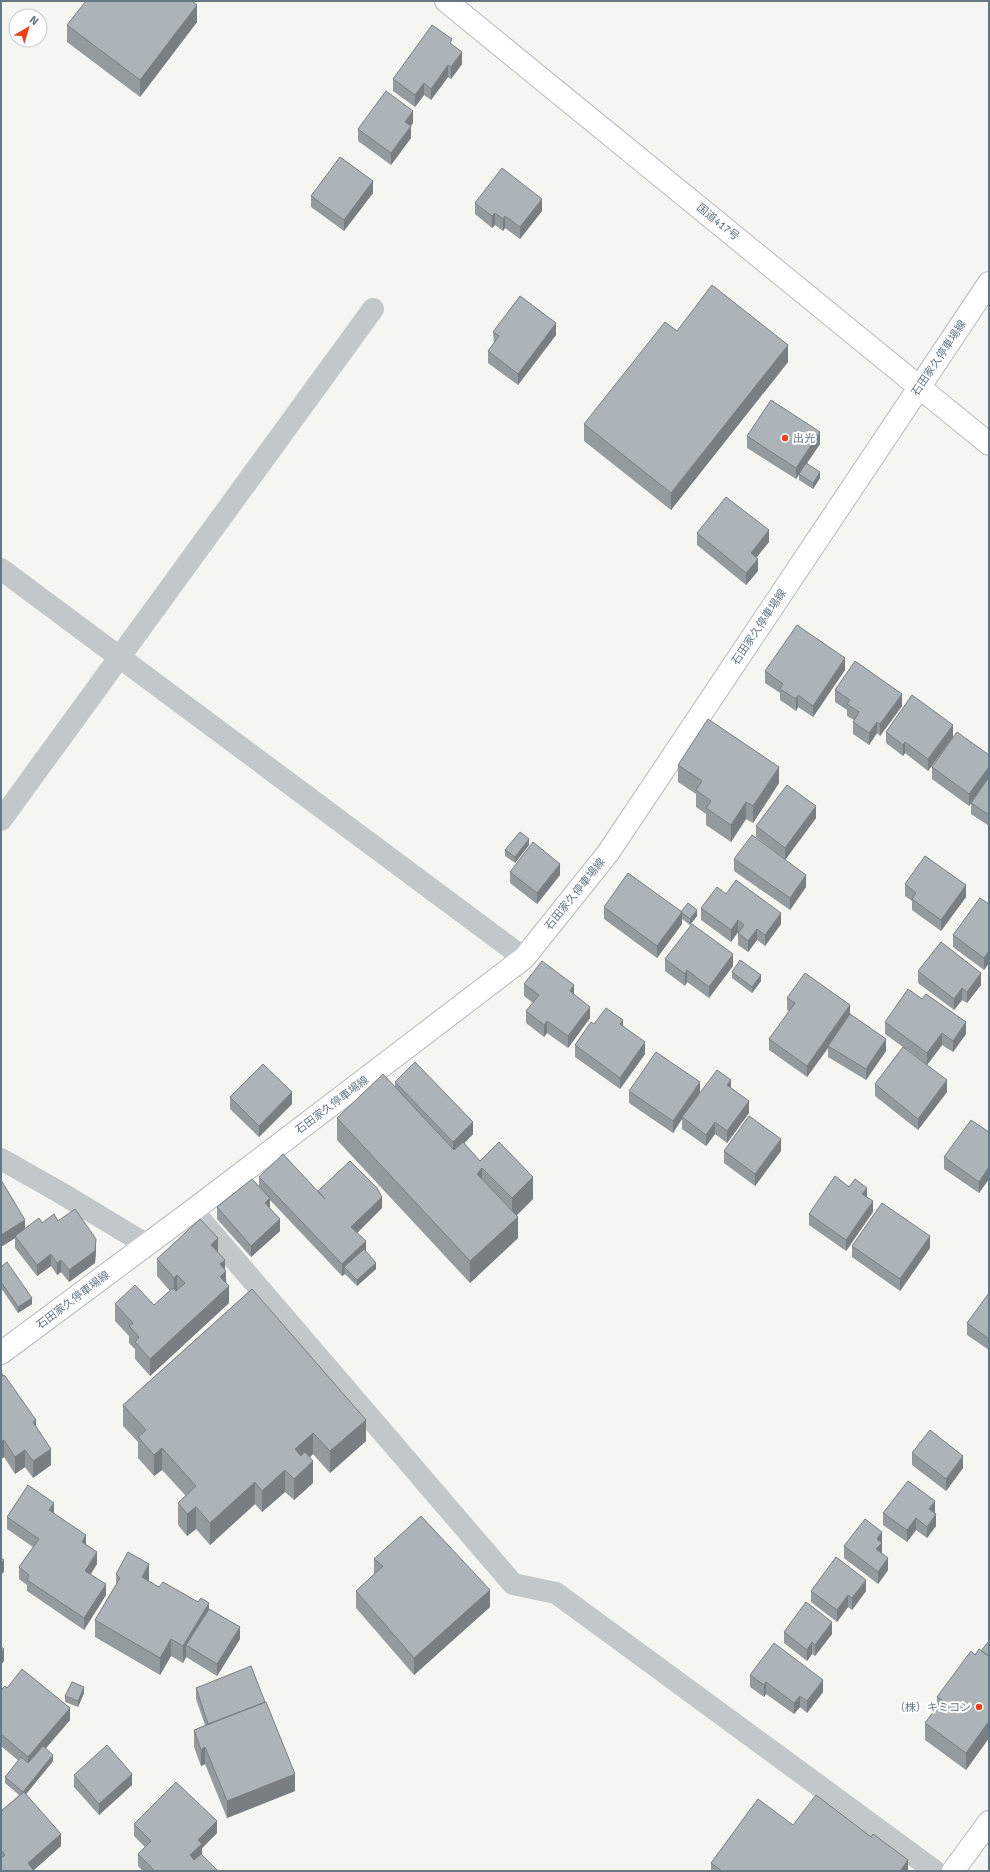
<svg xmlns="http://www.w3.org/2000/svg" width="990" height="1872" font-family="Signika,'Noto Sans JP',sans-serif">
<rect width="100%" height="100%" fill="#f5f5f1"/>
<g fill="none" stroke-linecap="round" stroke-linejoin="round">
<defs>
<path id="secondary" d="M1,1353L192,1211L524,958L608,853L989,283
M953,1871L989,1822"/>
<path id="highway" d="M446,1L989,444"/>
</defs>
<!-- secondary casing -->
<use href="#secondary" stroke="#b4babe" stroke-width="24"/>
<!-- highway casing -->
<use href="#highway" stroke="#b7babd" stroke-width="24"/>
<!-- street -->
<path stroke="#c2c7c9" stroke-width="22" d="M1,569L524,958
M1,820L373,309
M1,1159L61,1193L147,1245
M199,1218L513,1584L556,1593L935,1871"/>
<!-- secondary -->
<use href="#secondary" stroke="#fff" stroke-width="22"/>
<!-- highway -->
<use href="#highway" stroke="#fff" stroke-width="22"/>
</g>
<!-- wall -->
<path fill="#949b9f" d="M197,22L140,97L67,42V25Z
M452,45L462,64L451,79L448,77L431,100L424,95L415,107L393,91V79Z
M413,123L411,126V138L391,165L358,141V129Z
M373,193L344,231L311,207V196Z
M475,203L542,211L520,239L505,228L503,231L495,225L492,228L475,214Z
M677,331L788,362L671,510L584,441V424Z
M493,332L556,335L518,385L488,363V351L494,344Z
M747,436L820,444L807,463L820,478L813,489L799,480V474L796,479L747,448Z
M697,533L769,542L756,558L758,571L746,585L697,545Z
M845,670L813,717L798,707L796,711L780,700V693L765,683V671Z
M835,690L902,706L880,736L877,733L869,745L853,734V722L854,720L847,716V710L835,702Z
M886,732L953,737L928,771L905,753L903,756L886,743Z
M989,755V826L971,814V803L969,806L932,779V767Z
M678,765L779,783L753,823L746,819L731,842L706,825V814L696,807V794L678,782Z
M816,818L785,860L756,837V826Z
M529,845L515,863L505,856V850Z
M734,859L806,887L790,910L734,871Z
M510,872L560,875L537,904L510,883Z
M905,884L966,897L941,931L912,910V901L905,896Z
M726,894L781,924L765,946L757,940L748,952L738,945V932L731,942L701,920V908Z
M989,904V963L984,970L953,947V935Z
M604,907L681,912L697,916L690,925L682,919V924L657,958L604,919Z
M665,959L733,966L709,998L687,982L685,986L665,971Z
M918,971L981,985L967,1003L962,1000L954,1010L918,983Z
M732,972L761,981L752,993L732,978Z
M524,984L574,994L590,1018L568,1048L547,1033L544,1037L526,1023V1011L533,1003L524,996Z
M787,998L850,1014L886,1051L866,1080L828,1057V1048L807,1077L769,1050V1039L789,1011L787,1010Z
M885,1022L966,1034L953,1052L942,1045L927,1065L905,1048L947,1092L918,1130L875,1096V1084L903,1047L885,1034Z
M594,1024L623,1026L645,1054L620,1089L575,1057V1045Z
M395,1082L473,1134L464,1144L480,1161L533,1199L516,1216L518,1238L470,1283L337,1140V1118L395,1086Z
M731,1088L749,1113L727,1143L715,1134L706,1146L682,1129V1119L673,1133L629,1103V1091L700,1094Z
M230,1097L292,1104L259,1137L230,1109Z
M989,1132V1179L979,1193L944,1169V1157Z
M724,1151H781L755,1186L724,1163Z
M259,1177L318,1192V1191L382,1208L357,1233L366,1252L376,1269L357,1286L345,1274L342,1276L270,1200V1209L280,1231L251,1257L217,1219V1207L259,1186Z
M849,1187L873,1212L846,1251L809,1225V1214Z
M58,1221L96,1251L95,1263L69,1282L61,1272L57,1275L51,1266L37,1276L15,1248V1238L1,1247L25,1229L42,1223Z
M852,1246L930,1248L900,1291L852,1257Z
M218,1252L225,1270L229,1303L150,1376L135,1359V1349L129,1343V1336L115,1321V1304L154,1305L170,1291L157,1276V1259Z
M1,1267L32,1304L18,1313L1,1288Z
M252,1289L366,1441L330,1473L313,1454L310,1457L313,1483L294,1500L285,1492L262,1512L255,1504L210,1545L196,1529L187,1536L178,1525V1503L186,1496L162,1470L154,1476L138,1458V1442L123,1426V1405Z
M989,1293V1350L967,1335V1323Z
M1,1369L3,1375L36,1426L51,1465L33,1478L25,1467L15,1474L4,1457L1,1459Z
M912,1453L963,1468L946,1491L912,1465Z
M54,1513L86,1545L97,1564L91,1574L106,1595L84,1630L27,1591V1585L19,1579V1567L33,1547L7,1529V1517Z
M883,1513H935L936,1526L927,1538L916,1530L907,1542L883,1525Z
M882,1532V1553L888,1570L878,1584L844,1558V1546Z
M374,1559L490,1607L414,1675L356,1608V1591L374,1574Z
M116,1574L149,1581L159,1587L209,1609L240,1639L217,1676L186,1657L183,1663L171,1656L160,1675L95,1637V1620L116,1586Z
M811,1591H866L852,1610L848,1607L837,1622L811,1602Z
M784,1632L832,1634L815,1656L812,1654L807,1661L784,1643Z
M989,1641V1738L966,1770L925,1740V1723L937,1707V1697L975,1655L981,1651Z
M750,1675L823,1692L807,1713L800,1707L794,1714L766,1694L764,1697L750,1687Z
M7,1688L70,1720L46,1748L53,1761L26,1794L61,1846L1,1871V1811L19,1795L5,1783V1777L19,1761L1,1746V1690Z
M196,1688L295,1791L227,1818L205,1764L201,1766L194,1747V1730L205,1725L196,1699Z
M84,1693L78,1707L65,1702V1696Z
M74,1775L132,1785L99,1815L74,1787Z
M134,1824L217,1833L202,1848V1855L218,1871H143L138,1866V1854L145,1847L134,1836Z
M793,1825L908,1871H711V1863Z"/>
<!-- shaded-wall -->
<path fill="#787e82" d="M197,5V22L140,97V80Z
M462,52V64L451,79V67Z
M448,65V77L431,100V89Z
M424,83V95L415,107V95Z
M413,111V123L411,126V138L391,165V153L405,122Z
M373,181V193L344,231V220Z
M542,199V211L520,239V227Z
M495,213V225L492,228V216Z
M505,216V228L503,231V219Z
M556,323V335L518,385V374Z
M788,345V362L671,510V493Z
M820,432V444L796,479V468Z
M820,472V478L813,489V483Z
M769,530V542L751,564V553Z
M758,559V571L746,585V573Z
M845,658V670L813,717V706Z
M902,694V706L880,736V724Z
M798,695V707L796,711V699Z
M877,722V733L869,745V733Z
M953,725V737L928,771V759Z
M905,742V753L903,756V745Z
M779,767V783L753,823V806Z
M989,767V778L969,806V794Z
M746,802V819L731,842V825Z
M816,806V818L785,860V848Z
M529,839V845L515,863V857Z
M560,864V875L537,904V893Z
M806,875V887L790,910V898Z
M966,885V897L941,931V920Z
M697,910V916L690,925V919Z
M682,912V924L657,958V946Z
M781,913V924L765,946V935Z
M738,920V932L731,942V930Z
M757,929V940L748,952V941Z
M989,951V963L984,970V958Z
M733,954V966L709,998V987Z
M687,970V982L685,986V974Z
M981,973V985L967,1003V992Z
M761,975V981L752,993V987Z
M574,985V996L570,991Z
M962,988V1000L954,1010V999Z
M850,1005V1016L828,1046V1048L807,1077V1066Z
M590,1007V1018L568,1048V1036Z
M623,1020V1031L620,1024Z
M547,1021V1033L544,1037V1025Z
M966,1022V1034L953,1052V1041Z
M942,1033V1045L927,1065V1053Z
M886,1039V1051L866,1080V1069Z
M645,1042V1054L620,1089V1078Z
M731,1080V1092L727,1085Z
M947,1080V1092L918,1130V1119Z
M700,1082V1094L682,1117V1119L673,1133V1121Z
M292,1092V1104L259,1137V1126Z
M749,1101V1113L727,1143V1131Z
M473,1122V1134L453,1154V1142Z
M715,1122V1134L706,1146V1135Z
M781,1139V1151L755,1186V1174Z
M989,1167V1179L979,1193V1182Z
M482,1168V1189L477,1174Z
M533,1177V1199L512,1220V1198Z
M867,1188V1199L862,1194Z
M382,1197V1208L351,1239V1227Z
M270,1198V1210L265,1203Z
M873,1201V1212L846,1251V1240Z
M518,1217V1238L470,1283V1261Z
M280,1219V1231L251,1257V1246Z
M25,1220V1232L15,1236V1238L1,1247V1235Z
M930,1236V1248L900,1291V1279Z
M218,1238V1255L211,1245Z
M96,1239V1251L95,1263L69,1282V1270Z
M366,1241V1253L344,1267L345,1274L342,1276V1264Z
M51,1254V1266L37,1276V1265Z
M61,1260V1272L57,1275V1263Z
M225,1260V1273L226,1271V1288L229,1286V1303L150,1376V1359L220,1264Z
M376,1263V1269L357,1286V1280Z
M177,1275V1292L174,1295V1278Z
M32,1298V1304L18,1313V1307Z
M36,1420V1437L33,1422Z
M366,1420V1441L330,1473V1451Z
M313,1433V1454L295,1471V1449Z
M4,1440V1457L1,1459V1442Z
M162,1448V1470L154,1476V1455Z
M51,1449V1465L33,1478V1461Z
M25,1450V1467L15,1474V1457Z
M963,1456V1468L946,1491V1479Z
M313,1461V1483L294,1500V1479Z
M285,1470V1492L262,1512V1491Z
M255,1482V1504L210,1545V1523Z
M935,1501V1513L929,1509Z
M54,1503V1514L49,1510Z
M196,1507V1529L187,1536V1514Z
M936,1514V1526L927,1538V1527Z
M916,1518V1530L907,1542V1530Z
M882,1532V1554L876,1561L877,1539Z
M86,1535V1546L82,1542Z
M97,1552V1564L85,1582V1571Z
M888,1558V1570L878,1584V1572Z
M4,1560V1572L1,1575V1563Z
M149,1564V1581L142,1594V1577Z
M866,1580V1591L852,1610V1598Z
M106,1584V1595L84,1630V1618Z
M490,1590V1607L414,1675V1658Z
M848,1595V1607L837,1622V1610Z
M209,1603V1620L186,1645V1657L183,1663V1646Z
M832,1622V1634L815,1656V1645Z
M240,1627V1639L217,1676V1664Z
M171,1639V1656L160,1675V1658Z
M812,1642V1654L807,1661V1650Z
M4,1649V1661L1,1665V1653Z
M823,1680V1692L807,1713V1701Z
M766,1682V1694L764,1697V1685Z
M84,1687V1693L78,1707V1701Z
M800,1696V1707L794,1714V1703Z
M70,1708V1720L28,1769V1757Z
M989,1721V1738L966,1770V1753Z
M205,1747V1764L201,1766V1750Z
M53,1755V1761L23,1798V1792Z
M132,1774V1785L99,1815V1804Z
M295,1774V1791L227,1818V1801Z
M217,1821V1833L202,1848V1856L190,1866V1855L198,1840Z
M61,1834V1846L33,1871L28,1863Z
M908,1860V1871H900Z"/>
<!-- building -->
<path fill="#acb4b9" stroke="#787e82" d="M86,1H192L197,5L140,80L67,25Z
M432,25L452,39L450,43L462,52L451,67L448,65L431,89L424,83L415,95L393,79Z
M386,91L413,111L405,122L411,126L391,153L358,129Z
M340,157L373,181L344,220L311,196Z
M502,168L542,199L520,227L505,216L503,219L495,213L492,216L475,203Z
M712,285L788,345L671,493L584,424L665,322L677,331Z
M520,296L556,323L518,374L488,351L499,336L493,332Z
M771,400L820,432L796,468L747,436Z
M806,463L820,472L813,483L799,474Z
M726,497L769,530L751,553L758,559L746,573L697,533Z
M797,625L845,658L813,706L798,695L796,699L780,689L783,684L765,671Z
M855,661L902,694L880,724L877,722L869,733L853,722L859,712L847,704L850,700L835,690Z
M912,695L953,725L928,759L905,742L903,745L886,732Z
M708,719L779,767L753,806L746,802L731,825L706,808L711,801L696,790L702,781L678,765Z
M957,732L989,755V767L969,794L932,767Z
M989,777V815L971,803Z
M787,785L816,806L785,848L756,826Z
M520,832L529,839L515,857L505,850Z
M752,835L806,875L790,898L734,859Z
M533,842L560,864L537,893L510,872Z
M925,856L966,885L941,920L912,899L916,893L905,884Z
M628,873L682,912L657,946L604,907Z
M736,880L781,913L765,935L757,929L748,941L738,933L744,925L738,920L731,930L701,908L717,887L726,894Z
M980,898L989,904V951L984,958L953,935Z
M688,903L697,910L690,919L681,912Z
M692,924L733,954L709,987L687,970L685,974L665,959Z
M941,942L981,973L967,992L962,988L954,999L918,971Z
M740,960L761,975L752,987L732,972Z
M542,961L574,985L570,991L590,1007L568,1036L547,1021L544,1025L526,1011L539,995L524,984Z
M805,973L850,1005L807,1066L769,1039L795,1003L787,998Z
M908,989L922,999L926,994L966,1022L953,1041L942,1033L927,1053L885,1022Z
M606,1008L623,1020L620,1024L645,1042L620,1078L575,1045L591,1022L594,1024Z
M850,1014L886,1039L866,1069L828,1046Z
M903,1047L947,1080L918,1119L875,1084Z
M656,1052L700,1082L673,1121L629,1091Z
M415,1062L473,1122L453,1142L395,1082Z
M263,1064L292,1092L259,1126L230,1097Z
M717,1070L731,1080L727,1085L749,1101L727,1131L715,1122L706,1135L682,1117Z
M383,1074L454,1150L463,1142L480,1161L499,1142L533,1177L512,1198L482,1168L477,1174L518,1217L470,1261L337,1118Z
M749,1116L781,1139L755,1174L724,1151Z
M971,1120L989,1132V1167L979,1182L944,1157Z
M283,1154L325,1199L318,1191L350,1161L377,1188L382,1197L351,1227L366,1241L342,1264L259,1177Z
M835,1176L849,1187L855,1179L867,1188L862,1194L873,1201L846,1240L809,1214Z
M252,1179L270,1198L265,1203L280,1219L251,1246L217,1207Z
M1,1180L25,1220L1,1235Z
M882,1203L930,1236L900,1279L852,1246Z
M75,1209L96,1239L95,1251L69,1270L61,1260L57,1263L51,1254L37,1265L15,1236L39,1218L42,1223L54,1214L58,1221Z
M200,1219L218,1238L211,1245L225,1260L220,1264L226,1271L220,1277L229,1286L150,1359L135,1342L139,1337L129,1326L133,1323L115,1304L135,1285L154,1305L173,1288L176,1291L185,1283L177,1275L174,1278L157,1259Z
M364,1249L376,1263L357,1280L344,1267Z
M7,1262L32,1298L18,1307L1,1282V1267Z
M252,1289L366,1420L330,1451L313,1433L295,1449L301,1456L305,1452L313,1461L294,1479L285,1470L262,1491L255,1482L210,1523L196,1507L187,1514L178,1503L196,1486L162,1448L154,1455L138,1437L146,1430L123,1405Z
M989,1293V1339L967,1323Z
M1,1375L5,1376L36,1420L33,1422L51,1449L33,1461L25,1450L15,1457L4,1440L1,1442Z
M930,1430L963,1456L946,1479L912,1453Z
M908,1481L935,1501L929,1509L936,1514L927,1527L916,1518L907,1530L883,1513Z
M28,1485L54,1503L49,1510L86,1535L82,1542L97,1552L85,1571L106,1584L84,1618L27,1580L29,1575L19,1567L39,1539L7,1517Z
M421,1516L490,1590L414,1658L356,1591L383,1566L374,1559Z
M865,1519L882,1532L877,1539L882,1543L876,1549L888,1558L878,1572L844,1546Z
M128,1552L149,1564L142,1577L159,1587L163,1582L198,1602L201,1598L209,1603L183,1646L171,1639L160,1658L95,1620L120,1578L116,1574Z
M836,1557L866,1580L852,1598L848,1595L837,1610L811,1591Z
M1,1558L4,1560L1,1563Z
M806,1602L832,1622L815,1645L812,1642L807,1650L784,1632Z
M209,1609L240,1627L217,1664L186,1645Z
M989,1641V1656L981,1651Z
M774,1643L823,1680L807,1701L800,1696L794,1703L766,1682L764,1685L750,1675Z
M1,1647L4,1649L1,1653Z
M979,1649L989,1656V1721L966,1753L925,1723L942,1700L937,1697L971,1651L975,1655Z
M251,1666L265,1702L208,1724L196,1688Z
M22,1669L70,1708L28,1757L1,1734V1690L5,1686L7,1688Z
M72,1682L84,1687L78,1701L65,1696Z
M266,1702L295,1774L227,1801L205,1747L201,1750L194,1730Z
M107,1745L132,1774L99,1804L74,1775Z
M43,1746L53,1755L23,1792L5,1777L21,1757L28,1763Z
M176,1782L217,1821L198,1840L202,1844L190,1855L194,1860L201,1854L218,1871H155L138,1854L151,1841L134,1824Z
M24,1792L61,1834L28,1863L34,1871H1V1859L5,1855L1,1850V1811Z
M816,1795L871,1837L873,1834L908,1860L900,1871H722L711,1863L758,1799L793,1825Z"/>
<!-- markers -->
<g fill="#eb401c" stroke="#fff" stroke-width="1.5">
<circle cx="785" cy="438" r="4"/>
<circle cx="979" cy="1707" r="4"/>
</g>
<g text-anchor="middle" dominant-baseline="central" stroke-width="4" stroke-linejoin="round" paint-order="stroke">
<!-- street labels -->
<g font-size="11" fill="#637784" stroke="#fff">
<text transform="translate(718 222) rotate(39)">国道417号</text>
<text transform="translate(939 358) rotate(-56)">石田家久停車場線</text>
<text transform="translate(759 627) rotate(-56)">石田家久停車場線</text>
<text transform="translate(575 894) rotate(-51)">石田家久停車場線</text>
<text transform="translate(332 1105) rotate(-37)">石田家久停車場線</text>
<text transform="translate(73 1300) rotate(-37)">石田家久停車場線</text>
</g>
<!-- poi labels -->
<g font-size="11" fill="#637784" stroke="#fff" text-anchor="start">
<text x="793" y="438">出光</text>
<text x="971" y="1707" text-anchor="end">（株）キミコン</text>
</g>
</g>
<!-- border -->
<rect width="990" height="1872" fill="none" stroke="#637784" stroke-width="4"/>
<!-- north arrow -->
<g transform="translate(28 28) rotate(38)"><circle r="19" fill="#ffffff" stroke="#c1c9ce"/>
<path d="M0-3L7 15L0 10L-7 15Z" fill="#eb401c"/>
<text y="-6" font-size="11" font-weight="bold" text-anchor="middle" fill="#637784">N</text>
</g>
</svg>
